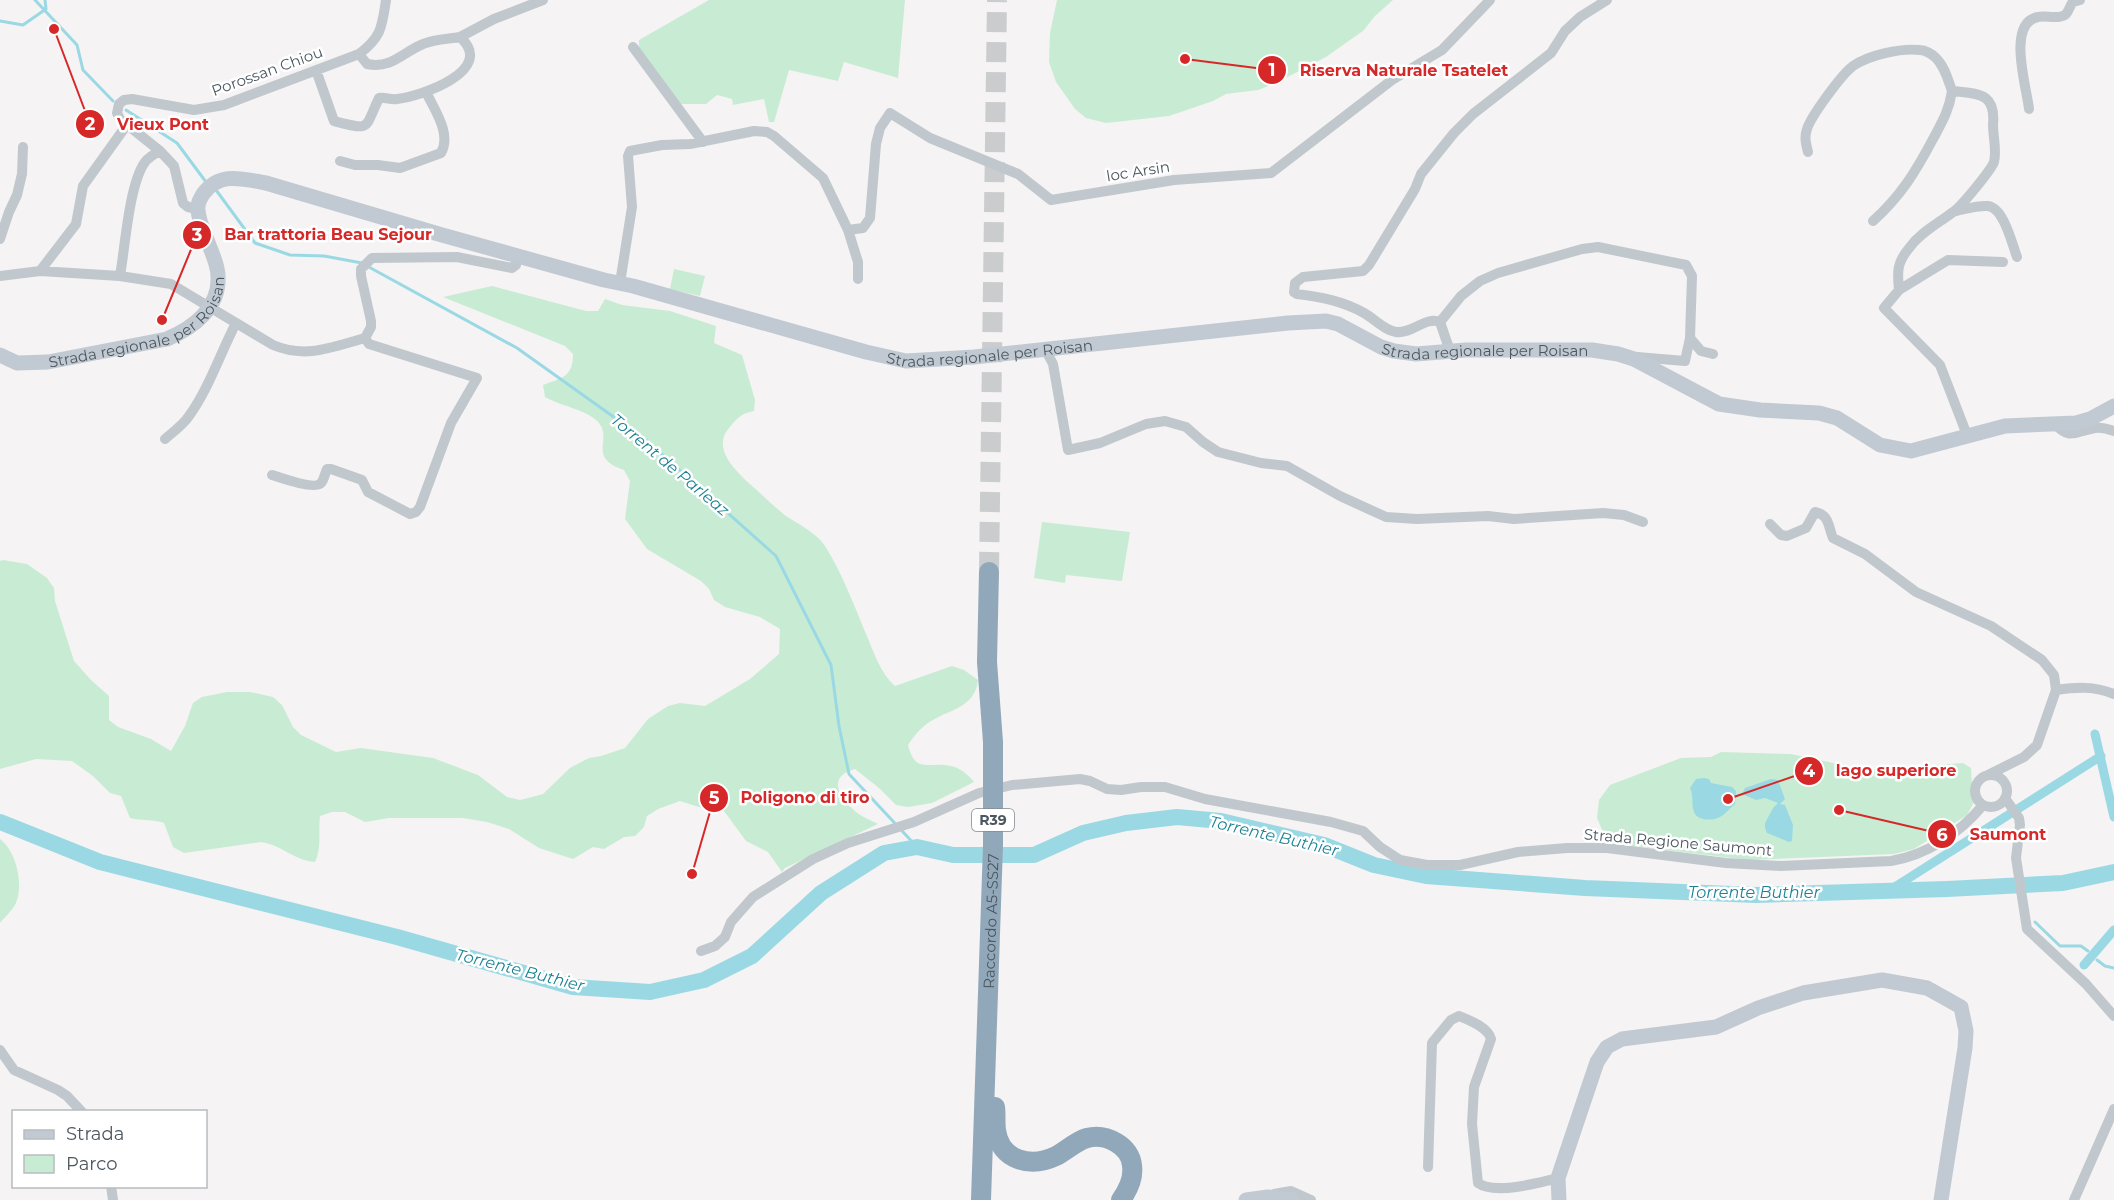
<svg xmlns="http://www.w3.org/2000/svg" width="2114" height="1200" font-family="Montserrat,sans-serif">
<rect width="100%" height="100%" fill="#f5f3f3"/>
<!-- green -->
<path fill="#c8ecd3" d="M709,0H905L898,78L844,62L838,81L789,70L774,122H769L764,99L733,105L732,99L717,95L706,104H680L639,51V40Z
M1057,0H1393L1375,16L1363,31L1350,40L1326,57L1274,84L1258,90L1226,94L1213,101L1169,116L1106,123L1086,118L1075,109L1056,82L1049,62L1050,33Z
M674,269L705,276L700,296L670,289Z
M492,286L586,311H598L605,299L622,305L670,311L716,326L714,343L742,355L755,400L754,411C742,413 737,418 729,428C708,452 746,480 761,494C769,501 777,509 786,516C798,524 817,533 825,546C842,573 854,605 866,634C874,652 880,673 895,686L952,666L964,670L978,680C975,711 943,709 923,727C917,732 912,739 908,745C915,772 925,763 945,765C958,766 967,773 974,782L932,803L908,807L896,805L879,788L855,769C826,777 839,798 856,812C862,817 871,820 878,824L785,868L782,872L768,852L746,841L724,811L714,806L702,808L680,801L658,809L647,816L644,827L635,836L624,837L604,849L593,847L573,859L539,848L509,829L487,822L463,818H389L365,822L345,812H332L320,816C318,832 322,847 315,862C293,860 282,845 261,842L184,853L173,847L164,823C153,819 142,821 130,818L121,796L110,793L93,776L72,761L36,759L0,769V561L3,560L27,564L47,578L54,588L55,601L74,661L91,680L109,696V720L118,727L151,739L171,751L185,726L193,703L202,697L227,692H250L273,697L282,705L293,727L301,735L336,752L361,748L433,758L478,775L507,797L520,800L532,797L543,794L570,768L589,758L601,756L625,748L648,719L668,706L680,703L705,706L750,679L779,654L780,629L760,617L725,607L714,600L709,589L701,581L647,549L625,519L630,481L624,470C585,457 615,438 597,421C585,409 560,406 545,397L543,385C562,378 573,377 573,354L565,346L443,297Z
M1042,522L1130,532L1122,581L1066,575L1065,583L1034,578Z
M1721,752L1791,754L1866,770L1963,763L1971,768L1973,804L1967,815L1914,849L1894,854L1749,860L1608,843L1597,818L1599,800L1610,785L1681,758L1711,757Z
M0,839C16,851 23,882 17,900C15,908 5,917 0,923Z"/>
<!-- water -->
<path fill="#9ad9e4" d="M1704,778L1709,779L1711,783L1732,787L1736,791L1735,804C1730,808 1726,814 1720,817C1713,821 1697,821 1694,812C1691,804 1694,797 1690,788L1696,779Z
M1771,779L1778,780L1785,799L1780,804L1785,805L1793,825L1792,841L1789,842L1767,833L1765,828V823L1773,808L1778,803L1765,798L1756,800L1742,794L1745,788Z"/>
<g fill="none" stroke-linecap="round" stroke-linejoin="round">
<!-- stream -->
<path stroke="#9ad9e4" stroke-width="3" d="M35,0L77,45L83,70L113,101
M0,21L23,25L46,9L45,0
M126,110L177,143L206,182
M216,190L255,243L290,255L324,256L362,263
M367,266L517,348L646,440L776,556L831,665L839,726L849,774L917,847
M2035,922L2060,946H2081L2088,951
M2097,960L2105,966L2114,968"/>
<!-- canal -->
<path stroke="#9ad9e4" stroke-width="9" d="M2095,734L2114,817
M1890,890L2101,756
M2084,965L2114,930"/>
<!-- river -->
<path stroke="#9ad9e4" stroke-width="16" d="M0,822L100,862L397,937L573,987L650,992L704,980L752,956L821,893L884,853L917,847L953,855H1034L1083,833L1126,823L1177,817L1221,821L1324,845L1374,865L1426,876L1585,888L1756,895L1947,889L2063,883L2114,872"/>
<!-- motorway-tunnel -->
<path stroke="#cbccce" stroke-width="20" stroke-dasharray="20 10" stroke-linecap="butt" d="M989,572L997,0"/>
<!-- minor -->
<path stroke="#c0c8cd" stroke-width="10" d="M460,37L494,19L543,0
M633,47L703,142
M316,70L334,121C372,131 364,129 379,98C385,97 391,100 397,99C422,96 497,70 460,37C448,39 434,39 423,44C403,52 392,69 367,64L359,54
M2029,109C2027,88 2006,23 2038,17C2045,15 2060,20 2066,14C2069,11 2070,5 2073,2L2080,0
M160,151L120,119L117,113L119,104L124,100L132,99L194,110L224,105L359,54C382,37 382,26 386,0
M1808,152C1806,144 1804,137 1807,129C1811,116 1842,74 1853,66C1869,55 1900,48 1920,50C1925,50 1932,54 1936,58C1945,67 1948,80 1952,91C1978,94 1996,92 1993,125C1993,136 1997,151 1994,162C1991,170 1961,207 1953,212C1939,223 1921,232 1910,247C1897,262 1897,271 1899,290
M340,161L355,165H378L400,168L441,153C452,134 434,109 426,92
M1956,211C1966,209 1978,205 1988,206C2004,208 2012,244 2017,257
M1873,221C1901,196 1916,171 1933,139C1942,122 1949,111 1952,91
M848,230L863,228L870,218L876,144L880,128L890,113L930,138L1018,174L1051,200L1174,180L1271,173L1392,80L1442,50L1490,0
M0,239L9,212L17,195L22,174L23,147
M40,271L76,224L83,186L126,126
M0,276L40,271L120,276L171,284L273,345C306,359 332,347 365,338L371,327V321L361,276V269L372,258L457,257L512,268L516,265L518,256
M120,276C125,248 129,184 145,162C149,157 154,154 160,151L174,166L183,203L188,207L197,209
M620,283L632,207L628,156L630,151L662,145L690,144L754,131L767,132L774,136L823,178L848,230L858,262V279
M1440,322L1461,296L1480,281L1498,273L1582,249L1598,247L1686,265L1692,276L1690,338L1701,351L1713,354
M1045,349L1053,364L1068,450L1100,443L1146,424L1165,421L1186,427L1203,442L1218,452L1261,463L1287,466L1340,496L1386,517L1417,519L1488,516L1514,519L1603,513L1624,515L1643,522
M1450,351L1440,322C1426,316 1412,334 1396,332C1384,330 1375,319 1364,313C1343,301 1321,297 1297,294L1294,292L1295,283L1303,277L1363,271L1369,265L1415,189L1421,174L1454,133L1473,114L1551,53L1565,31L1580,17L1607,0
M1634,359L1637,357L1685,361L1690,338
M2055,424C2070,441 2076,431 2095,428C2101,427 2108,429 2114,431
M1967,435L1940,365L1884,308L1899,290L1948,260L2003,262
M165,439C173,432 183,425 189,416C209,388 220,354 236,323
M272,475C281,478 315,490 321,483C324,480 325,473 327,469H331L362,480L368,492L410,514L416,512L420,507L451,423L477,378L369,344L365,338
M1770,524L1781,535L1787,536L1806,528L1815,512C1830,515 1828,527 1833,538L1865,554L1916,592L1991,626L2042,660L2054,675L2056,690
M1988,775L2024,757L2037,745L2056,690C2077,687 2094,686 2114,694
M1975 791a16 16 0 1 1 32 0a16 16 0 1 1-32 0Z
M2005,798L2019,818L2020,825L2016,858L2027,929L2086,984L2114,1016
M701,951L715,946L725,937L731,922L753,897L813,859L848,843L914,822L979,793L1012,785L1080,779L1090,781L1107,789L1121,790L1141,787H1165L1205,799L1331,822L1363,831L1380,847L1400,860L1427,865H1460L1518,852L1567,848H1607L1726,863L1781,866L1891,861C1927,855 1960,833 1983,805
M0,1050L14,1070L58,1090L67,1096L82,1112
M1428,1167L1432,1043L1451,1020L1459,1016C1469,1020 1488,1027 1491,1039L1474,1087L1472,1124L1478,1183C1494,1195 1539,1183 1558,1178
M111,1186L113,1200
M1274,1194L1291,1191L1311,1200
M2074,1200L2114,1109"/>
<!-- secondary -->
<g stroke="#c1cad2" stroke-width="15">
<path id="s1" d="M0,355L17,363L48,362L167,339C193,328 220,308 218,276C218,266 213,255 209,245C205,234 199,223 198,210C197,204 200,199 203,194C220,171 243,179 266,183L442,235L604,280L633,286L866,352L906,361L974,357L1288,323L1326,321L1338,324L1381,347L1394,351L1416,354L1466,350H1592L1618,354L1634,359L1719,404L1760,410L1819,413L1837,418L1880,445L1911,451L2005,426L2076,423L2090,419L2114,406"/>
<path d="M1246,1200L1268,1197L1291,1200"/>
<path d="M1559,1200L1558,1178L1597,1062L1607,1047L1622,1039L1716,1027L1758,1008L1803,993L1882,980L1927,988L1961,1007L1966,1031L1965,1048L1941,1200"/>
</g>
<!-- motorway -->
<g stroke="#91a8bb" stroke-width="20">
<path d="M995,1107C996,1114 995,1122 996,1130C1000,1161 1031,1168 1056,1156C1066,1151 1076,1141 1087,1138C1106,1133 1131,1146 1132,1166C1134,1179 1128,1190 1121,1200"/>
<path id="s2" d="M981,1200L993,845V742L987,662L989,572"/>
</g>
</g>
<g text-anchor="middle" dominant-baseline="central" stroke-width="5" stroke-linejoin="round" paint-order="stroke">
<!-- shield labels -->
<rect fill="#fff" stroke="#82898f" stroke-width="1.5" x="972" y="809" width="42" height="22" rx="4.5"/>
<g font-size="14" font-weight="bold" fill="#4c575f">
<text x="993" y="820">R39</text>
</g>
<!-- street labels -->
<g font-size="15" fill="#4c575f" stroke="#fff">
<text transform="translate(267 71) rotate(-20)">Porossan Chiou</text>
<text transform="translate(1138 171) rotate(-9)">loc Arsin</text>
<text stroke="none"><textPath href="#s1" startOffset="154">Strada regionale per Roisan</textPath></text>
<text stroke="none"><textPath href="#s1" startOffset="1665">Strada regionale per Roisan</textPath></text>
<text stroke="none"><textPath href="#s1" startOffset="1161">Strada regionale per Roisan</textPath></text>
<text transform="translate(1678 842) rotate(5)">Strada Regione Saumont</text>
<text stroke="none"><textPath href="#s2" startOffset="279">Raccordo A5-SS27</textPath></text>
</g>
<!-- water labels -->
<g font-size="16" font-style="italic" fill="#1c8293" stroke="#fff">
<text transform="translate(670 465) rotate(40)">Torrent de Parleaz</text>
<text transform="translate(1274 836) rotate(13)">Torrente Buthier</text>
<text x="1754" y="892">Torrente Buthier</text>
<text transform="translate(520 970) rotate(14)">Torrente Buthier</text>
</g>
</g>
<!-- callouts -->
<path fill="none" stroke="#d62828" stroke-width="2" d="M1185 59L1272 70M54 29L90 124M162 320L197 235M1728 799L1809 771M692 874L714 798M1839 810L1942 834"/>
<g fill="#d62828" stroke="#fff" stroke-width="2">
<circle cx="1185" cy="59" r="6"/>
<circle cx="54" cy="29" r="6"/>
<circle cx="162" cy="320" r="6"/>
<circle cx="1728" cy="799" r="6"/>
<circle cx="692" cy="874" r="6"/>
<circle cx="1839" cy="810" r="6"/>
<circle cx="1272" cy="70" r="15"/>
<circle cx="90" cy="124" r="15"/>
<circle cx="197" cy="235" r="15"/>
<circle cx="1809" cy="771" r="15"/>
<circle cx="714" cy="798" r="15"/>
<circle cx="1942" cy="834" r="15"/>
</g>
<g font-size="18" text-anchor="middle" font-weight="bold" fill="#fff">
<text x="1272" y="76">1</text>
<text x="90" y="130">2</text>
<text x="197" y="241">3</text>
<text x="1809" y="777">4</text>
<text x="714" y="804">5</text>
<text x="1942" y="841">6</text>
</g>
<g font-size="16" text-anchor="middle" font-weight="bold" fill="#d62828" stroke="#fff" stroke-width="5" stroke-linejoin="round" paint-order="stroke">
<text x="1404" y="76">Riserva Naturale Tsatelet</text>
<text x="163" y="130">Vieux Pont</text>
<text x="328" y="240">Bar trattoria Beau Sejour</text>
<text x="1896" y="776">lago superiore</text>
<text x="805" y="803">Poligono di tiro</text>
<text x="2008" y="840">Saumont</text>
</g>
<!-- legend -->
<rect x="12" y="1110" width="195" height="78" fill="#ffffff" stroke="#b7bcbf" stroke-width="1.5"/>
<rect x="24" y="1130" width="30" height="9" fill="#c1cad2" stroke="#b7bcbf" stroke-width="1.5"/>
<text x="66" y="1140" font-size="18" fill="#4c575f">Strada</text>
<rect x="24" y="1155" width="30" height="18" fill="#c8ecd3" stroke="#b7bcbf" stroke-width="1.5"/>
<text x="66" y="1170" font-size="18" fill="#4c575f">Parco</text>
</svg>
